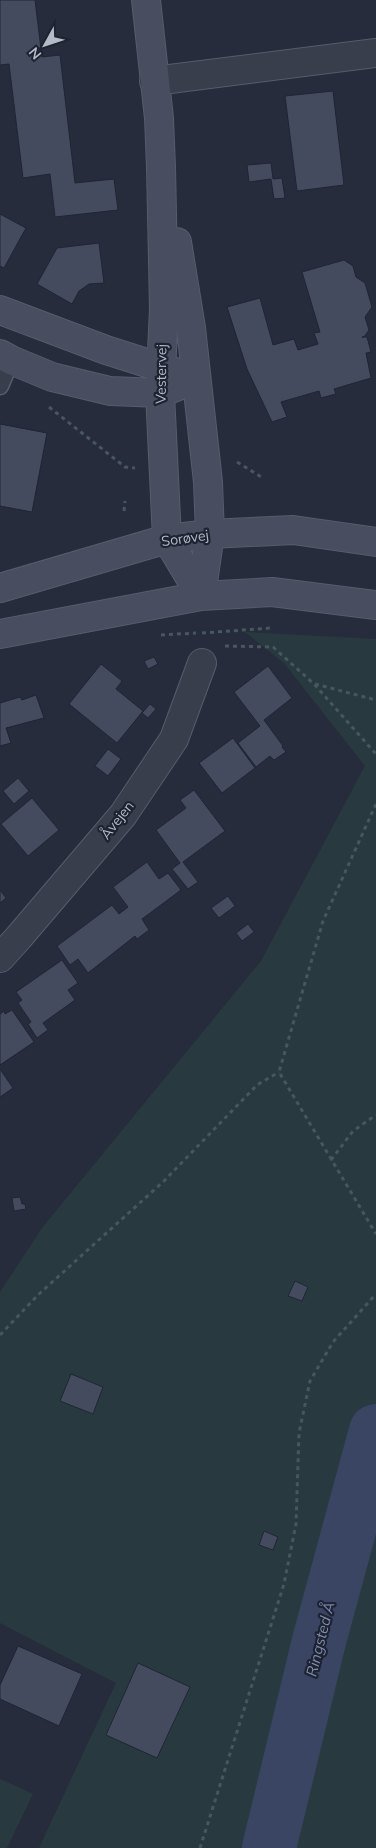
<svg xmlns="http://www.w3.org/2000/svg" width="376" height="1848" font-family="Mulish,sans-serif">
<rect width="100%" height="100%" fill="#262c3c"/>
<!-- green -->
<path fill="#283a3f" d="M245,632L376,639V1848H39L116,1683L0,1623V1292L42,1228L261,961L365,766L284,663Z
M0,1779L33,1794L7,1848H0Z"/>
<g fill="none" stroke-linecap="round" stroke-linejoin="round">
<!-- river -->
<path stroke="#3a4563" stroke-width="54" d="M269,1848L319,1641L376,1431"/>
</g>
<!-- building -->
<path fill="#454b5e" stroke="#202534" d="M0,0H35L42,57L60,55L75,183L114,179L118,210L55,217L50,174L23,178L9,64L0,65Z
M333,91L344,185L297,191L285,96Z
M271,163L273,179L282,178L285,198L274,199L271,179L249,182L247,165Z
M0,214L26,228L4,268L0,266Z
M99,243L104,283L89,284L79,291L72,304L37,284L57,248Z
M344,260L353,266L356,277L365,283L372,307L365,317L369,330L364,337H362H367L371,352L366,353L371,378L334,389L336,394L321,398L319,391L281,402L287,417L272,422L247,369L227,307L260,298L273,345L294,339L298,350L318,344L314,333L320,332L302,272Z
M0,424L47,433L32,512L0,506Z
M154,657L158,664L148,669L144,661Z
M101,664L122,681L116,689L143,711L117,743L69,704Z
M268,666L292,698L264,720L283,746L282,747L286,752L274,760L270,756L256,767L238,743L260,726L234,692Z
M36,695L44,718L6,728L11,743L0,746V703L20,697L22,700Z
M150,704L156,709L148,718L142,713Z
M233,738L255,768L222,793L199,763Z
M108,749L121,759L108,776L95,766Z
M18,778L29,791L14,804L3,791Z
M194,790L225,831L183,862L198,882L188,889L172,869L180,863L156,830L186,808L180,800Z
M32,798L59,830L28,856L1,824Z
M147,862L159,879L168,873L181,890L142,919L149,930L137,939L135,936L88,973L78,959L70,965L57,946L112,905L119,914L128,907L113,887Z
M0,890L6,898L0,903Z
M228,896L235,906L219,918L211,908Z
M248,924L254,932L242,941L236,933Z
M62,960L78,983L68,990L75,1000L43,1023L48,1030L37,1038L28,1024L31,1022L18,1003L22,1000L16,992Z
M12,1010L34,1042L0,1065V1014L4,1011L5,1014Z
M0,1069L13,1088L0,1097Z
M20,1197L22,1204H25L26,1209L14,1211L12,1198Z
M295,1281L308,1287L302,1301L288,1296Z
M71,1374L103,1387L93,1414L60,1401Z
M264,1531L278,1537L273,1550L259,1545Z
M18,1646L82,1674L59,1726L0,1699V1685Z
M138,1663L190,1687L157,1758L106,1735Z"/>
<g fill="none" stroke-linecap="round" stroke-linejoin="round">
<defs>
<path id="lane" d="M0,386L11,360"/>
<path id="street" d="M154,81L376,53
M0,958L19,937L123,815L174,739L202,663"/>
<path id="secondary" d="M146,0L159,118L161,167L164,309L160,393L167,539L201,596
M177,242L191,328L208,482L210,534L201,596
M0,310L106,350L175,372
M0,354L11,360L52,377L110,391L160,393L176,387
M0,588L167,539L210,534L293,530L376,542
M0,634L201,596L272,592L376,605"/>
</defs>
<!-- lane casing -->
<use href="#lane" stroke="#575c6b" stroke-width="19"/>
<!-- street casing -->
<use href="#street" stroke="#575c6b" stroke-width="30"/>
<!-- secondary casing -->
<use href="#secondary" stroke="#575c6b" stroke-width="30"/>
<!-- path -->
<path stroke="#47575d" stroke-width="3" stroke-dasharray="4 4" stroke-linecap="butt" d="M49,407L125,467L135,468
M237,462L263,478
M124,511L125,501
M202,633L271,628
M161,635L196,633
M225,646L273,647L314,684L376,754
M315,684L376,700
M376,804L323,921L279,1072L376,1234
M331,1160L353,1131L376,1115
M0,1335L39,1294L164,1181L257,1085L279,1072
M200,1848L284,1584L296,1524L299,1433L310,1381L333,1342L376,1294"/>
<!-- lane -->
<use href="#lane" stroke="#393e4d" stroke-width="16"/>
<!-- street -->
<use href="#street" stroke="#393e4d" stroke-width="28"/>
<!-- secondary -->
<use href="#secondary" stroke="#484d5f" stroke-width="28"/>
</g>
<g text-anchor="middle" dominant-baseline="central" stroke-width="4.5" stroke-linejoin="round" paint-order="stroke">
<!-- street labels -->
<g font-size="14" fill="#b5bac8" stroke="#1e2332">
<text transform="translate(161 374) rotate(-89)">Vestervej</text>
<text transform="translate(185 538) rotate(-8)">Sorøvej</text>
<text transform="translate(117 820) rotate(-52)">Åvejen</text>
</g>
<!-- water labels -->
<g font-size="15" font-style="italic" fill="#7e8cae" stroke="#1e2332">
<text transform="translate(320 1639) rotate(-76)">Ringsted Å</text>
</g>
</g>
<!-- north arrow -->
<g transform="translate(45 45) rotate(230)" stroke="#1e2332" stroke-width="4" paint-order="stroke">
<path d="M0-4L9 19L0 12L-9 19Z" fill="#b5bac8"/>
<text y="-8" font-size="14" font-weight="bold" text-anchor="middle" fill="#b5bac8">N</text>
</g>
</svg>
